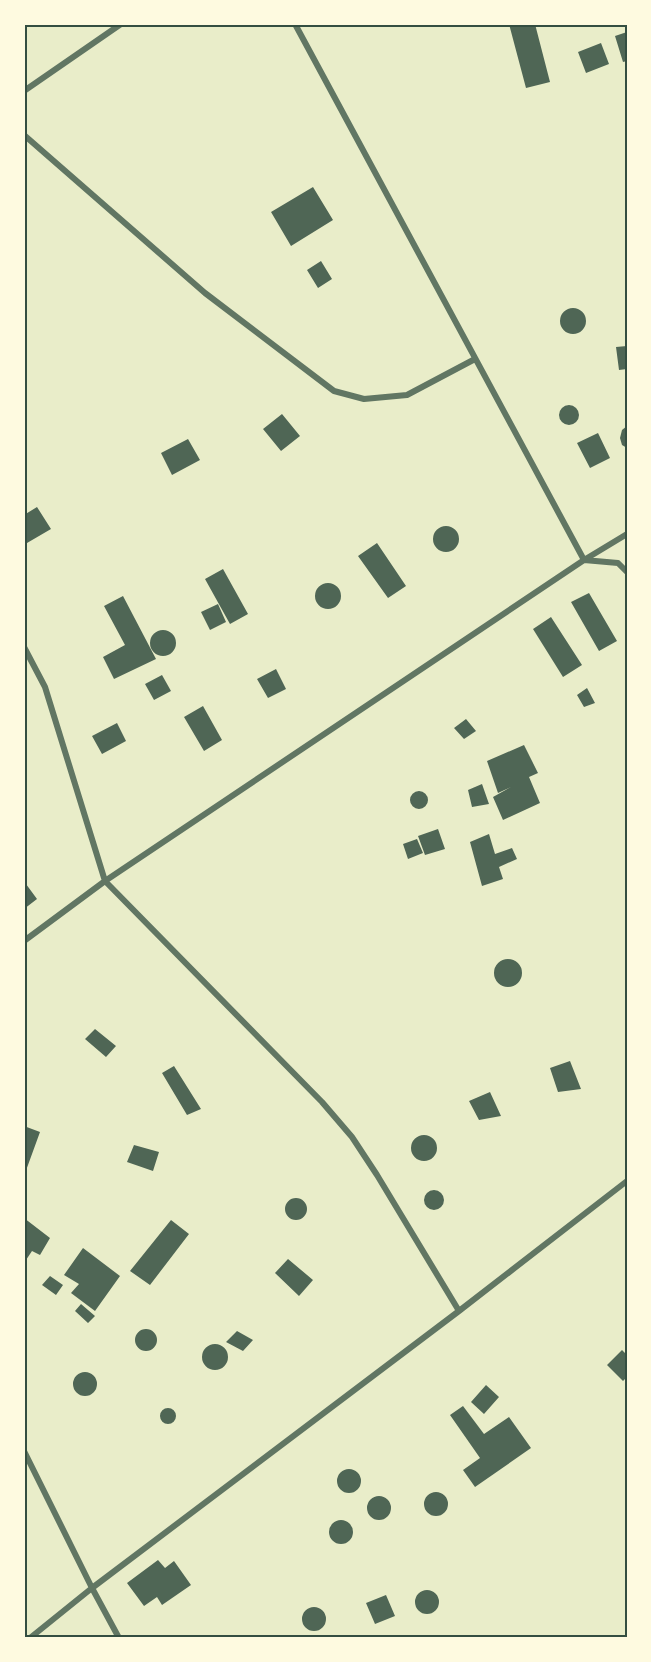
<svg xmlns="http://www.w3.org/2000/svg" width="651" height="1662" font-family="'Varela Round',sans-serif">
<rect width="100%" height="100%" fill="#e9edc9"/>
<!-- building -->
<path fill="#4f6655" d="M509,24H535L550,82L526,88Z
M627,32V61L623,62L615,36Z
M601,43L609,64L586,73L578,52Z
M313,187L333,220L291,246L271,212Z
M321,261L332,279L318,288L307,270Z
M560 321a13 13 0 1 1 26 0a13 13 0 1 1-26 0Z
M627,346V369L619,370L616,347Z
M559 415a10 10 0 1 1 20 0a10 10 0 1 1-20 0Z
M282,414L300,436L281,451L263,429Z
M627,426V448L622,445L620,438L622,430Z
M598,433L610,458L590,468L577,443Z
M188,439L200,460L172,475L161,453Z
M37,507L51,529L27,543L24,538V515Z
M433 539a13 13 0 1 1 26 0a13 13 0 1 1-26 0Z
M377,543L406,586L388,598L358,556Z
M223,569L248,614L230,624L205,579Z
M315 596a13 13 0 1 1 26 0a13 13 0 1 1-26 0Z
M589,593L617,641L599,651L571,602Z
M123,596L156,659L114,679L103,657L125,645L104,606Z
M218,604L226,622L210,630L201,612Z
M551,617L582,665L563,677L533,629Z
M150 643a13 13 0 1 1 26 0a13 13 0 1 1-26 0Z
M276,669L286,689L268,698L257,679Z
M162,675L171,691L154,700L145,684Z
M587,688L595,703L584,707L577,695Z
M203,706L222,740L204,751L184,717Z
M466,719L476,731L464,739L454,728Z
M117,723L126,741L102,754L92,736Z
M524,745L538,773L529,777L540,803L503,820L493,797L511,787L498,793L487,761Z
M482,784L489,804L472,807L468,790Z
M410 800a9 9 0 1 1 18 0a9 9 0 1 1-18 0Z
M438,829L445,849L425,855L418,836Z
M489,834L495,854L512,848L517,859L499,867L503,879L482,886L470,842Z
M417,839L423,853L408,859L403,844Z
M26,884L37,899L24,909V885Z
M494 973a14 14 0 1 1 28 0a14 14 0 1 1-28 0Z
M95,1029L116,1046L106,1057L85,1039Z
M570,1061L581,1089L558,1092L550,1068Z
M174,1066L201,1109L187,1115L162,1073Z
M490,1092L501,1116L479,1120L469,1101Z
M24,1126L40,1132L24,1176Z
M411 1148a13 13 0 1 1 26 0a13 13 0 1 1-26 0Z
M134,1145L159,1152L153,1171L127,1162Z
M424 1200a10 10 0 1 1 20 0a10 10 0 1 1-20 0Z
M285 1209a11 11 0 1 1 22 0a11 11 0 1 1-22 0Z
M24,1218L50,1238L40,1255L32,1251L24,1263Z
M171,1220L189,1234L150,1285L130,1271Z
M83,1248L120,1276L95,1311L71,1293L79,1284L64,1275Z
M288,1259L313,1280L299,1296L275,1273Z
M50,1276L63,1285L56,1295L42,1285Z
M81,1304L95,1316L88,1323L75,1311Z
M135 1340a11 11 0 1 1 22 0a11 11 0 1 1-22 0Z
M237,1331L253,1340L243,1351L226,1342Z
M202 1357a13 13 0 1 1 26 0a13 13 0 1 1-26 0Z
M622,1350L627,1355V1377L623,1381L607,1365Z
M73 1384a12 12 0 1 1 24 0a12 12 0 1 1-24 0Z
M486,1385L499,1397L484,1414L471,1402Z
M463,1406L484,1434L509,1417L531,1448L475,1487L463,1470L480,1458L450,1415Z
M160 1416a8 8 0 1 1 16 0a8 8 0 1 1-16 0Z
M337 1481a12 12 0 1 1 24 0a12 12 0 1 1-24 0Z
M424 1504a12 12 0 1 1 24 0a12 12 0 1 1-24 0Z
M367 1508a12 12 0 1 1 24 0a12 12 0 1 1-24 0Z
M329 1532a12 12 0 1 1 24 0a12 12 0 1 1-24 0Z
M158,1560L165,1568L174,1561L191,1585L162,1605L157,1597L144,1606L127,1583Z
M415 1602a12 12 0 1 1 24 0a12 12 0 1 1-24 0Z
M386,1595L395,1616L375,1624L366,1603Z
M302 1619a12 12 0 1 1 24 0a12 12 0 1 1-24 0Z"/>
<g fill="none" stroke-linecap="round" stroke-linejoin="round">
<!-- minor -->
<path stroke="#617663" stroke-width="6" d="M295,24L584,560
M24,91L121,24
M24,135L205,293L334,391L364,399L407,395L475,359
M584,560L618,563L627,572
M24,647L45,687L105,881L322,1102L352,1137L377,1175L459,1311
M24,941L105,881L584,560L627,534
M24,1451L92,1588L119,1638
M30,1638L92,1588L459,1311L627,1181"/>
</g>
<!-- border -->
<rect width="651" height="1662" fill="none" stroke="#fefae0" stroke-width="51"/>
<rect x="26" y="26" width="600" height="1610" fill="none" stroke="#344e41" stroke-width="2"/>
</svg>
